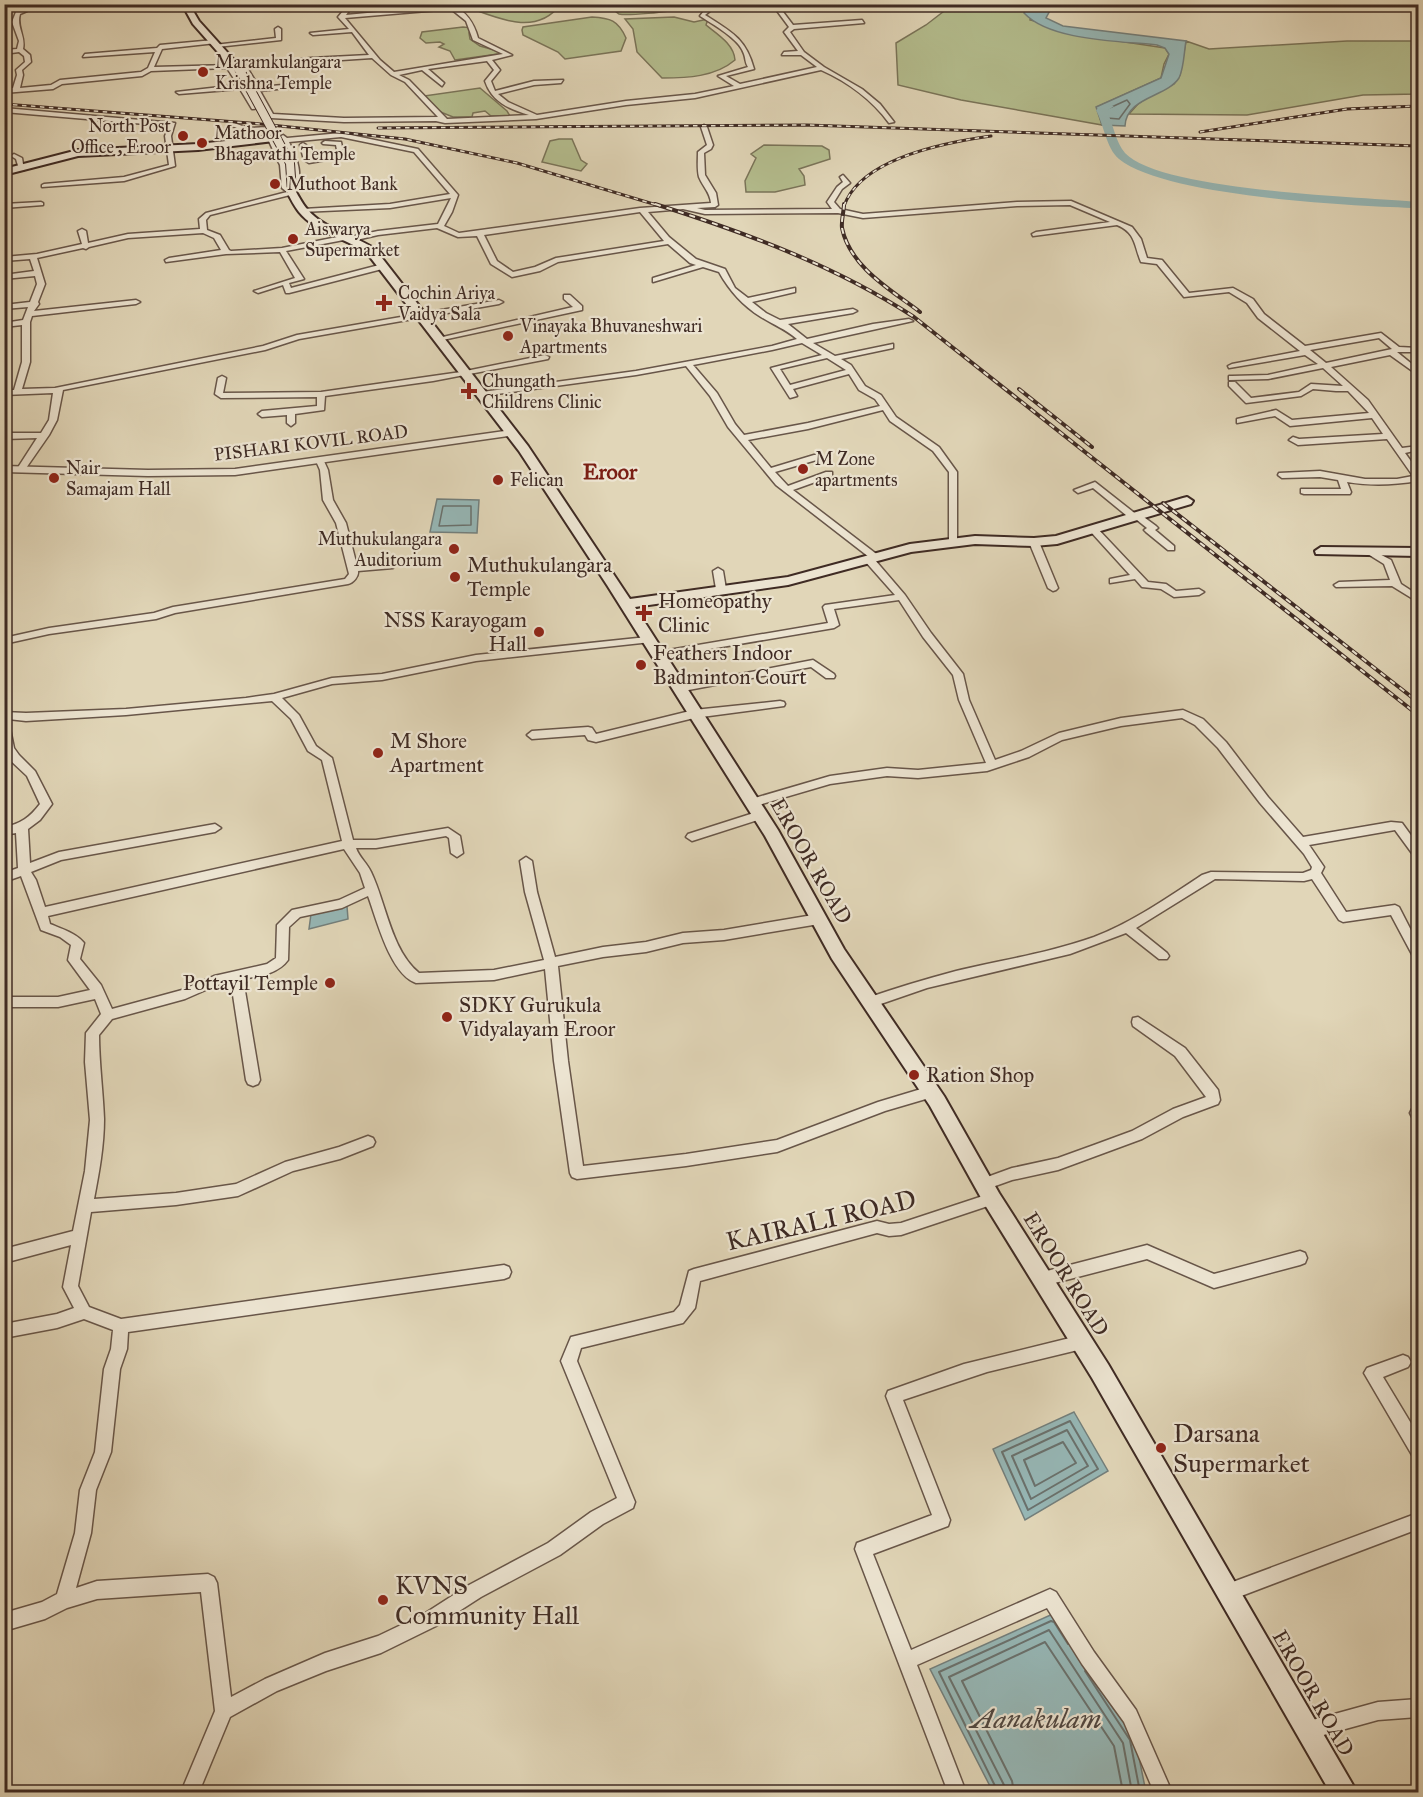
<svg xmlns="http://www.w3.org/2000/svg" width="1423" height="1797" font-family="'IM FELL Great Primer',serif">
<rect width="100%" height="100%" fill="#e1d6b8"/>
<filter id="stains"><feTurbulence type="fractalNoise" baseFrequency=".00333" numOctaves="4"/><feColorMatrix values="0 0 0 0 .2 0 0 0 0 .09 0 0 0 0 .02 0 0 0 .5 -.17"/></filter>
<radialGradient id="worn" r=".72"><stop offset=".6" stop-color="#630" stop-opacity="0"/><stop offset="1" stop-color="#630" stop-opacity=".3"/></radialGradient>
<!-- green -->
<path fill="#b4bd8e" stroke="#7a7459" stroke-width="1.5" d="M1033,4L1030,20L1112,40L1165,48L1169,54L1164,64L1161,78L1097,107L1102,125L961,100L898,85L896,43L926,25L952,5Z
M461,5H560C534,39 492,15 461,5Z
M609,5H680L678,9C670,12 626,16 619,14C615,12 612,8 609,5Z
M592,17C610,18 618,20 626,38L621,51L565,59L558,52L523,35L522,30L523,27Z
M674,17L694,22L708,19L706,25C717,34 734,44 735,60C715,77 687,78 662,78L637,52L633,29L625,19Z
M463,27L473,28L469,33L470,39L480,46L505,53L455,60L450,51L439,47L444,44L440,42L426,43L420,38L422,32Z
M1186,41L1209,49L1347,41H1418V94L1363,95L1247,115L1129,114L1138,104L1152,94L1174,84L1180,75Z
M480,88L507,111L510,116H491L485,111L473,113L472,117H453L438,111L424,96Z
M559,139H572L581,160L587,164L581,171L542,162L550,141Z
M764,145L822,146L829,150L830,159L799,169L804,176L805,185L775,192H746L745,181L756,158L751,154Z"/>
<!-- water -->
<path fill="#96b7b6" stroke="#737f7c" stroke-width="1.5" d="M1033,5H1053L1046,18L1063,26L1186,41C1184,52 1184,68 1179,78C1167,97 1126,97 1125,126L1102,125L1096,107L1161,78L1169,54L1165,48L1157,45C1120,41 1050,41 1024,13L1025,6Z
M437,499L479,500L477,533L430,532Z
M347,906L348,919L309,929L311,914Z
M1074,1412L1108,1471L1025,1520L993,1449Z
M1055,1613L1135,1738L1146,1792H993L930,1669Z"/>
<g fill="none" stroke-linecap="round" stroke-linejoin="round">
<!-- shore-far1 -->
<path stroke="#6a716d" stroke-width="1.5" d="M1127,100L1130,104L1119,119L1107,118L1105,110Z
M443,506H471V525L439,526Z"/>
<!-- shore -->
<path stroke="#6a716d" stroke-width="2" d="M1070,1421L1098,1469L1028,1510L1002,1452Z
M1067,1430L1088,1466L1031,1499L1012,1456Z
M1063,1442L1076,1463L1035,1486L1024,1460Z
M1085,1671L1130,1740L1140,1792
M998,1792L939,1672L1051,1621L1054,1622L1068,1644
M1005,1792L1004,1785L949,1677L1049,1630L1123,1743L1132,1792
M1014,1792L1012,1781L962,1681L1045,1642L1114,1746L1123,1792"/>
<!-- river -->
<path fill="#96b7b6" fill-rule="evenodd" d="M1105,104L1114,106L1107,111C1113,124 1116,143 1125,153C1160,191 1362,197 1418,202V208C1354,206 1166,197 1119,159C1106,148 1104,125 1096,110Z"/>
<defs>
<path id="minor" d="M349,4H354L346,15L452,5C467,12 474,23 478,38L512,55L492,60L500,70L491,81L495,91L534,81L563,80L561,83L534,85L498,94L508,102L537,115L626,101L695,94L734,86L718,76L748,67C745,62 746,60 744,54C740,39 712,24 700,16L704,11L700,4H705L710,11L705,15C732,32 746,39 754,69L726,76L740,84L817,67L801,55H782L784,52L798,51L784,32L789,27L772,4H777L793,25L862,20L864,23L794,29L790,32L804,52L824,67L862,89L880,104L894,122L889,123C872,100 848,82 821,70L695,98L626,105L536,119L445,123L436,121L344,122L271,118L264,108L252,109L240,89L179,94L176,92L238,85L227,68L151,71L142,76L62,84L53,89L4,93V89L13,88L17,75L16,70L25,62L24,56L19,52L4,54V50L17,49L19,41L12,22L16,12L21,10L19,7L4,9V5H31L24,7L27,11L20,14C16,27 26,36 23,49L30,55L31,62L22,70L23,75L20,88L51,85L60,80L141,72L148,68L155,52L83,57L85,54L157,48L160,45L214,40L216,43L162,49L154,67L231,65L256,106L262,105L245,72L228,61V59H232L244,66L311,58L369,55L352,32L313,35L310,33L349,29L338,17ZM451,9L466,21L473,40L503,54L394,72L380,60L345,18ZM372,58L391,75L405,82L438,117L344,118L273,114L260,91L321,84L318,82L259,87L248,69L311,62ZM487,61L494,70L485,81C492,102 509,109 529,115L447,119L409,80L399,75L422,70L442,86L444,83L428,69Z
M558,4H564L562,9H558Z
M278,27L281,29V40L217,47L214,45L276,38L275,29Z
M4,69L7,70V72L4,73Z
M4,108L175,123L171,136L175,166L124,181L42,187V185L44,184L124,177L169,165L165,136L169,126L4,112Z
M234,123L248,128L272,127L275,129L272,131L247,132L232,126V124Z
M704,125L707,127L713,145L711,149L704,153L705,175L716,193L718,205L715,207L697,208L705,210L832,209L827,202L837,187L843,182L840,177L843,175L850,183L842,189L834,202L840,209L863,214L1017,202L1071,201L1132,227L1141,239L1147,258L1162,260L1189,293L1233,288L1253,299L1264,314L1305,346L1381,333L1399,347L1418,348V352H1397L1418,369V375L1390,355L1331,367L1368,400L1402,448L1418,446V450L1405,453L1418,471V481C1394,485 1372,486 1347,482L1351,492L1350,494H1304L1301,493V489H1341L1338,480L1320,477L1282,478L1278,475L1279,473L1320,471L1365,479H1397L1413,476L1387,439L1298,445L1289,440L1293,437L1299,439L1383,434L1372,418L1290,426L1275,416L1237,423V419L1276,410L1292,420L1369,413L1348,391H1336L1313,389L1301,396L1246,403L1229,386V382H1235L1251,398L1299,392L1311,384L1343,386L1323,368L1268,379L1229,380V376H1232L1268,375L1318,364L1305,355L1229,368L1228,366L1232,364L1300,351L1258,318L1247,303L1229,292L1184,297L1157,264L1141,262C1134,245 1136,233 1117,225L1033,236L1032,234L1036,232L1110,222L1070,205L1017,206L863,218L838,213L705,214L683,209L648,212L669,237L696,259L725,269L735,288L748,298L795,288V292L752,302L766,313L780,320L853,309L857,311L853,313L788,324L807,339L873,324L909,319L913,321L813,343L835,356L893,344V348L841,359L851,365L865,386L881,395L896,417L939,447L957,472V545H951L949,543V472L933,451L890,421L883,410L808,429L748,440L771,468L814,455H820V459L775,472L788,486L826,472H832V476L793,490L879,556V560H875L905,595L931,633L963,674L969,700L995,760L1021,751L1059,733L1121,718L1183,710L1203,719L1226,742L1268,797L1303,837L1391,822L1402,823L1418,845V857L1414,856L1395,830L1309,845L1324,867L1321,873L1346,912L1395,905L1399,907L1418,944V960L1414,958L1391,915L1343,922L1339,920L1312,879L1304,881L1215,879L1136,928L1167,953L1169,956L1167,959H1159L1126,933L1070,954L927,988L872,1007L867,1006L866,1002L867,998C896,988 926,979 956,971C1002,960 1049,953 1094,937C1133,922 1167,898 1202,875L1211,872L1303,873L1311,870L1312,867L1304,854L1260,803L1218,748L1195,725L1182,718L1121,726L1062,740L1029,757L987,771L918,778L887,776L830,784L752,807L748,806L746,803L748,800L830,776L887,768L918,770L986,763L959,700L953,675L923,637L899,600L834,609L839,625L834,628L657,658L653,657L652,655L657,652L828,623L823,607L825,605L895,595L864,560L869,557L776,485L728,427L710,396L686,366L636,375L482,396L478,394L482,392L636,371L772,346L797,339C785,329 774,325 761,317C743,306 729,290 719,272L703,267L653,282V278L696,265L690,263L668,244L558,262L540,271L512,277L491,264L477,236L458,237L437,228L378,235L352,241L349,239L286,251L304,279L289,283L291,288L383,264H386V268L289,293H286L283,285L258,293L254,291L295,278L280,252L226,254L166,262L165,260L169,258L221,250L214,238L203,233L128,238L89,247L86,249L83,248L37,258L45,284L38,302L39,304L34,311L136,300L140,302L136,304L32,316L30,322V362L22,389L55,388L263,346L297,335L499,300L503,302L499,304L299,339L265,350L63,390L57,420L49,435L24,471L21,472L17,469L37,438L4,439V433H41L49,420L53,393L4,395V390H14L22,362V325L4,327V323L23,320L28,307L4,309V305L30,302L37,284L35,276L4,279V275L34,271L30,259L4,261V257L37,254L82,244L78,231L82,229L86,231L88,243L128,234L200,229L199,219L206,213L287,192L282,188L280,165L268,139L273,138L286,165L288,187L291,189L294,184L290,156L280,137L283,135L287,138L341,133L418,149L458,195L452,212L444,226L459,233L640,208L711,203C710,192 703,187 699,177C697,169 698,160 698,152L707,145L701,127ZM341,137L414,152L450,194L390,204L303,209L301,210V212L390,208L451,198L438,224L378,231L350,237L347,235L282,248L231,251L229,250L220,235L207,230L206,220L210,215L294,194C304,176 298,160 289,142ZM640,212L664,241L556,258L535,267L513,272L497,261L484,235ZM1379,338L1392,349L1326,363L1310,350ZM802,343L822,355L771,368L790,398L797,396L793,389L849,374L859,390L875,399L880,406L808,423L744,435L735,424L717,393L693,365L772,350ZM827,358L846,370L790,385L780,369Z
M325,141L341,142L344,157L309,163L304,160L300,145L303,143L306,145L310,159L338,155L336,145L323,144L322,143Z
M14,154L22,158L24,170L19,169L16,159L11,156Z
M41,202L43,203V205L4,208V204Z
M564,295H570L582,306V310L438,341L434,339L573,307L564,299Z
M545,355L549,357L548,359L433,381L325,396L324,410L295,414V423L291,426L287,423V415L262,417L258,414L262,411L317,406V397L221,398L215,394L218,378L222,376L226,378L223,393L321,392L461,372Z
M320,458L323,459L328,470L333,500L346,523L357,566L390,563L393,564V568L358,571C359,576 353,583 348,584L175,613L156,619L49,634L4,644V638L49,628L154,613L173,607L345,579L349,574L336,523L323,500L320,470L316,461Z
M1095,482L1137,515H1141L1156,526L1158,528L1155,530L1174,546V550H1168L1146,532L1144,530L1147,528L1137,520H1132L1093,488L1078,493L1074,490Z
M1094,527L1097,528L1148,582L1166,584L1176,591L1199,589L1204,592L1199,595L1174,597L1161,589L1142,587L1135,579L1110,583V579L1130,575L1091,532L1089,530Z
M1034,539L1039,542L1058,588L1056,590L1053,591L1048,588L1029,542Z
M1368,548L1391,560L1401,584L1418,595V602L1392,586L1336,587L1334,585L1339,582L1390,580L1384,564L1363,551Z
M718,568L723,571L726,589L721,592L716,589L713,571Z
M647,637L652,640L651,642L476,661L382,680L332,684L282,698L299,715L316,746L332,758L353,840H376L448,828L460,836L463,853L457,857L451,853L449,838L446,836L376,848H356C359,857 367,863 371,872C386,903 391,950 419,973L494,970L544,960L525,892L520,861L526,857L532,861L537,892L555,957L603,947L646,942L683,933L724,930L819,914L823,916L825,919L823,922L819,924L724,940L683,943L646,952L603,957L558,966L568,1061L583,1166L686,1154L777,1140L878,1102L931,1086L936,1088L938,1092L936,1096L885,1111L777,1152L686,1166L577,1179L572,1177L570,1173L554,1061L545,969L494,980L416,983C390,974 377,920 368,896L342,908L300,917L289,927L288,960C278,974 259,976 243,979L260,1080L258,1084L253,1086L248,1084L246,1080L231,982L217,985L185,999L112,1019L99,1035C99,1063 103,1091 104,1119C104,1146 99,1173 94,1199L176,1193L236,1184L285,1162L339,1147L368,1136L373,1138L375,1142L373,1146L340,1159L293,1171L238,1196L176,1205L91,1212L78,1286L89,1307L121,1319L504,1265L509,1267L511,1272L509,1277L504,1279L128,1332L127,1349L120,1369L111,1452L96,1490L91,1533L76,1588L97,1581L208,1574L214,1577L217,1583L231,1697L265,1679L325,1653L378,1636L424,1614L469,1585L548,1543L591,1512L617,1498L561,1361L571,1337L674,1312L680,1305L689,1271L694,1269L877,1221L889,1224L901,1223L992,1193L997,1195L999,1199L997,1203L901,1235L889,1236L877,1233L700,1281L695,1308L683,1323L581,1348L577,1361L635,1502L633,1508L603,1524L560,1555L481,1597L436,1626L381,1653L326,1671L277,1691L230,1717L199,1792H181L215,1711L201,1592L97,1599L67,1608L45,1619L4,1631V1613L42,1602L57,1594L75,1533L80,1490L95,1452L104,1369L111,1349L113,1330L84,1319L57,1328L4,1338V1324L57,1314L74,1308L63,1287L71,1245L4,1263V1249L73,1231L85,1171L90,1120L85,1062L86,1033L101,1014L95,999L58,1007H4V997H58L90,990L68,960L71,945L60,937L41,930L21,876L4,882V873L18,868L16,833L4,835V827C21,824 30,817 40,804L27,776L11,761L4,750V712L26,713L126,709L246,698L274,694L332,678L382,674L476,655ZM272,701L291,719L308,751L322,760L342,841L45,907L36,880L31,872L61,860L215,832L221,828L215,824L59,852L30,863L28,829L40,820L52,804L35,771L19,755L14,748L8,719L26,721L126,715ZM344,849L360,873L365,888L339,900L292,910L277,925L276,958L267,964L214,976L182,990L112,1009L101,985L80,959L84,943C76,933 62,929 50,924L48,916Z
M813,660L834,674L835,676L834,678H826L811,667L678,692L673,689L678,686Z
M4,689L9,692V700L4,703Z
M780,701L784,702L785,704L784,706L694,718L596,742L588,740L585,735L532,739L527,735L532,731L588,727L592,728L596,734L694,710Z
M760,811L764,812L766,815L764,818L692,841L686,837L688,834Z
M1138,1017L1185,1048L1218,1090L1220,1100L1218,1104L1183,1117L1142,1139L1058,1170L1012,1180L984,1190L979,1188L977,1184L979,1180L1012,1168L1058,1158L1094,1145L1132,1131L1173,1109L1206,1097L1175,1056L1133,1026L1132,1022L1133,1018Z
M1418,1107V1119L1412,1117L1410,1113L1412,1109Z
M1147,1245L1214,1274L1300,1251L1305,1253L1307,1258L1305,1263L1300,1265L1214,1288L1147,1259L1043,1286L1038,1284L1036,1279L1038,1274L1043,1272Z
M1082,1335L1087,1337L1090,1342L1087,1347L1082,1349L987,1372L903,1400L950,1520L948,1526L873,1554L911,1650L1050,1589L1056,1592L1094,1652L1136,1710L1172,1792H1154L1124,1722L1082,1664L1047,1608L917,1665L966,1792H948L855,1549L857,1543L932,1515L886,1396L888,1391L964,1364Z
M1403,1355L1408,1357L1411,1362L1408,1367L1383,1377L1418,1435V1457L1412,1455L1364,1373L1367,1368Z
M1418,1513V1529L1228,1601L1222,1598L1219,1592L1222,1586Z
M1418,1699V1717L1378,1720L1309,1739L1303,1736L1300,1730L1303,1724L1309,1721L1378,1702Z"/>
<path id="tertiary" d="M512,430L517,433L516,435L235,475L148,476L4,472V466L148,470L235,469Z"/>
<path id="secondary" d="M182,4H189L199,21L245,72V76H239L193,24Z
M271,136L274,137V141L198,150L78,156L4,175V169L78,150L198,144Z
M289,190H295C299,197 303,205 308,210C324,229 354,235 375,249L528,446L630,599L788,577L910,544L975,536L1034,538L1056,536L1183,498L1187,497L1193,501L1191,504L1057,544L1034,546L975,544L911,552L788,585L635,607L778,830L844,949L944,1096L999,1193L1108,1364L1357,1792H1330L1092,1378L985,1205L930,1106L832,959L765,836L607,585L519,451L367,253C347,239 315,232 299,212C294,206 291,199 287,192Z
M1321,547L1418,548V556L1316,554L1315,551Z"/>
</defs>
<!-- minor casing -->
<use href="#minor" stroke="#685649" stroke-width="3"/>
<!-- tertiary casing -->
<use href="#tertiary" stroke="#685649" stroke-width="3"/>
<!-- secondary casing -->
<use href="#secondary" stroke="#3f2b24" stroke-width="4"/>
<!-- minor -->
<use href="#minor" fill="#ece4d1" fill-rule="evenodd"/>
<!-- tertiary -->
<use href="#tertiary" fill="#ece4d1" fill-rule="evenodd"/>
<!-- secondary -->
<use href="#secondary" fill="#ece4d1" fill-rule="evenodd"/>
<defs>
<path id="rail-far1" d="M4,104L261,124L405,139L517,163L660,206
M378,128L807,125L1418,146
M1200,132L1347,109L1418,106
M844,206C861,158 948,142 991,136"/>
<path id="rail" d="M655,204C746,233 834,265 914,317L1418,715
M844,204C844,211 841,221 842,228C850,267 891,290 920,312
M1019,389L1092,447
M1163,503L1418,702"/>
</defs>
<!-- rail-far1 casing -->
<use href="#rail-far1" stroke="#3f2b24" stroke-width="3"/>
<!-- rail casing -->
<use href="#rail" stroke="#3f2b24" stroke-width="4"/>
<!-- rail-far1 -->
<use href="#rail-far1" stroke="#ece4d1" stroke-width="1.5" stroke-dasharray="4.5" stroke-linecap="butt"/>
<!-- rail -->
<use href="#rail" stroke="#ece4d1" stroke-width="2" stroke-dasharray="6" stroke-linecap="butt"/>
<defs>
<path id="secondary-bridge" d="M242,74L290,163L292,192"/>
</defs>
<!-- secondary-bridge casing -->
<use href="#secondary-bridge" stroke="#3f2b24" stroke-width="10" stroke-linecap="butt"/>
<!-- secondary-bridge -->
<use href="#secondary-bridge" stroke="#ece4d1" stroke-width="8"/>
</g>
<!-- markers -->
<g fill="#8f2418" stroke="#ece4d1" stroke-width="2">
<circle cx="203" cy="72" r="6"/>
<circle cx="183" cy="136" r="6"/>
<circle cx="202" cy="143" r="6"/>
<circle cx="275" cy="184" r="6"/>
<circle cx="293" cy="239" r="6"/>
<path d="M381 294h6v6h6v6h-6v6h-6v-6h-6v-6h6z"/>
<circle cx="508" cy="336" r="6"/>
<path d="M466 382h6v6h6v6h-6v6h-6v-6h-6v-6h6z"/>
<circle cx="803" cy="469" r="6"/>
<circle cx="54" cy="478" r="6"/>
<circle cx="498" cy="480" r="6"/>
<circle cx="454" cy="549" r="6"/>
<circle cx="455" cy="577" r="6"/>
<path d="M641 604h6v6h6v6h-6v6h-6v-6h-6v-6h6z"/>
<circle cx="539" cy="632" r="6"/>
<circle cx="641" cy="665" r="6"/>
<circle cx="378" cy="753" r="6"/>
<circle cx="330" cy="983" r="6"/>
<circle cx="447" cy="1017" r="6"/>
<circle cx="914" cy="1075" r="6"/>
<circle cx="1161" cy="1448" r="6"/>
<circle cx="383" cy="1600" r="6"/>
</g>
<g text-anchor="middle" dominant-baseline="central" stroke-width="4.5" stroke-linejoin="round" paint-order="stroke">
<!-- far-poi labels -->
<g font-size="18" fill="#3f2b24" stroke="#ece4d1" text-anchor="start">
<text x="215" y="62">Maramkulangara<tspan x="215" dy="21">Krishna Temple</tspan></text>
<text x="171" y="126" text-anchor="end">North Post<tspan x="171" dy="21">Office , Eroor</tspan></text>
<text x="214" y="133">Mathoor<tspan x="214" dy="21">Bhagavathi Temple</tspan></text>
<text x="287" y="184">Muthoot Bank</text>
<text x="305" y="229">Aiswarya<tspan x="305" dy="21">Supermarket</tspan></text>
<text x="398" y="293">Cochin Ariya<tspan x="398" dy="21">Vaidya Sala</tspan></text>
<text x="520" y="326">Vinayaka Bhuvaneshwari<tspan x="520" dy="21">Apartments</tspan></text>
<text x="482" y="381">Chungath<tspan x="482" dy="21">Childrens Clinic</tspan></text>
<text x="815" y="459">M Zone<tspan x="815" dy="21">apartments</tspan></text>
<text x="66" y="468">Nair<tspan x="66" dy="21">Samajam Hall</tspan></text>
<text x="510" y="480">Felican</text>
<text x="442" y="539" text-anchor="end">Muthukulangara<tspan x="442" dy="21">Auditorium</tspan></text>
</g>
<!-- far-street labels -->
<g font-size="18" fill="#3f2b24" stroke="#ece4d1">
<text transform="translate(311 443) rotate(-7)">PISHARI KOVIL ROAD</text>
</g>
<!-- poi labels -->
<g font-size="21" fill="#3f2b24" stroke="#ece4d1" text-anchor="start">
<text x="467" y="565">Muthukulangara<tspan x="467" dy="24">Temple</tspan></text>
<text x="658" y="601">Homeopathy<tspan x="658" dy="24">Clinic</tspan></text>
<text x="527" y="620" text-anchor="end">NSS Karayogam<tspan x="527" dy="24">Hall</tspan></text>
<text x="653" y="653">Feathers Indoor<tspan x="653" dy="24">Badminton Court</tspan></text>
<text x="390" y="741">M Shore<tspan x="390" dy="24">Apartment</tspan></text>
<text x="318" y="983" text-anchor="end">Pottayil Temple</text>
<text x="459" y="1005">SDKY Gurukula<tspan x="459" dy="24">Vidyalayam Eroor</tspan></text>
<text x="926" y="1075">Ration Shop</text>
</g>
<!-- street labels -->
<g font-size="21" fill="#3f2b24" stroke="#ece4d1">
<text transform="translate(811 861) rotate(60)">EROOR ROAD</text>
<text transform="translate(1066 1274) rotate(58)">EROOR ROAD</text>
<text transform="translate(1313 1693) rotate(60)">EROOR ROAD</text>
</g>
<!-- far-district labels -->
<g font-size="22" font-weight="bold" fill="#7a1f14" stroke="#ece4d1">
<text x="610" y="471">Eroor</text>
</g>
<!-- near-street labels -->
<g font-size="26" fill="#3f2b24" stroke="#ece4d1">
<text transform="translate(821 1220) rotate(-13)">KAIRALI ROAD</text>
</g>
<!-- near-poi labels -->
<g font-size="26" fill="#3f2b24" stroke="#ece4d1" text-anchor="start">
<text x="1173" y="1433">Darsana<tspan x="1173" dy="30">Supermarket</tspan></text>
<text x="395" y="1585">KVNS<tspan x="395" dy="30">Community Hall</tspan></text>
</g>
<!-- near-water labels -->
<g font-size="27" font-style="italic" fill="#504741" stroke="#ece4d1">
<text x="1036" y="1718">Aanakulam</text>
</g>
</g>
<!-- margin -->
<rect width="1423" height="1797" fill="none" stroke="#e1d6b8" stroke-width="24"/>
<rect x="6" y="6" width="1411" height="1785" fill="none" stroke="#3f2b24" stroke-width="3"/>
<rect x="12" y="12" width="1399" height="1773" fill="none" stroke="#3f2b24" stroke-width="1.5"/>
<rect width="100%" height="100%" filter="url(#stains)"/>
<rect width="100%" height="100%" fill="url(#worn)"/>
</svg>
